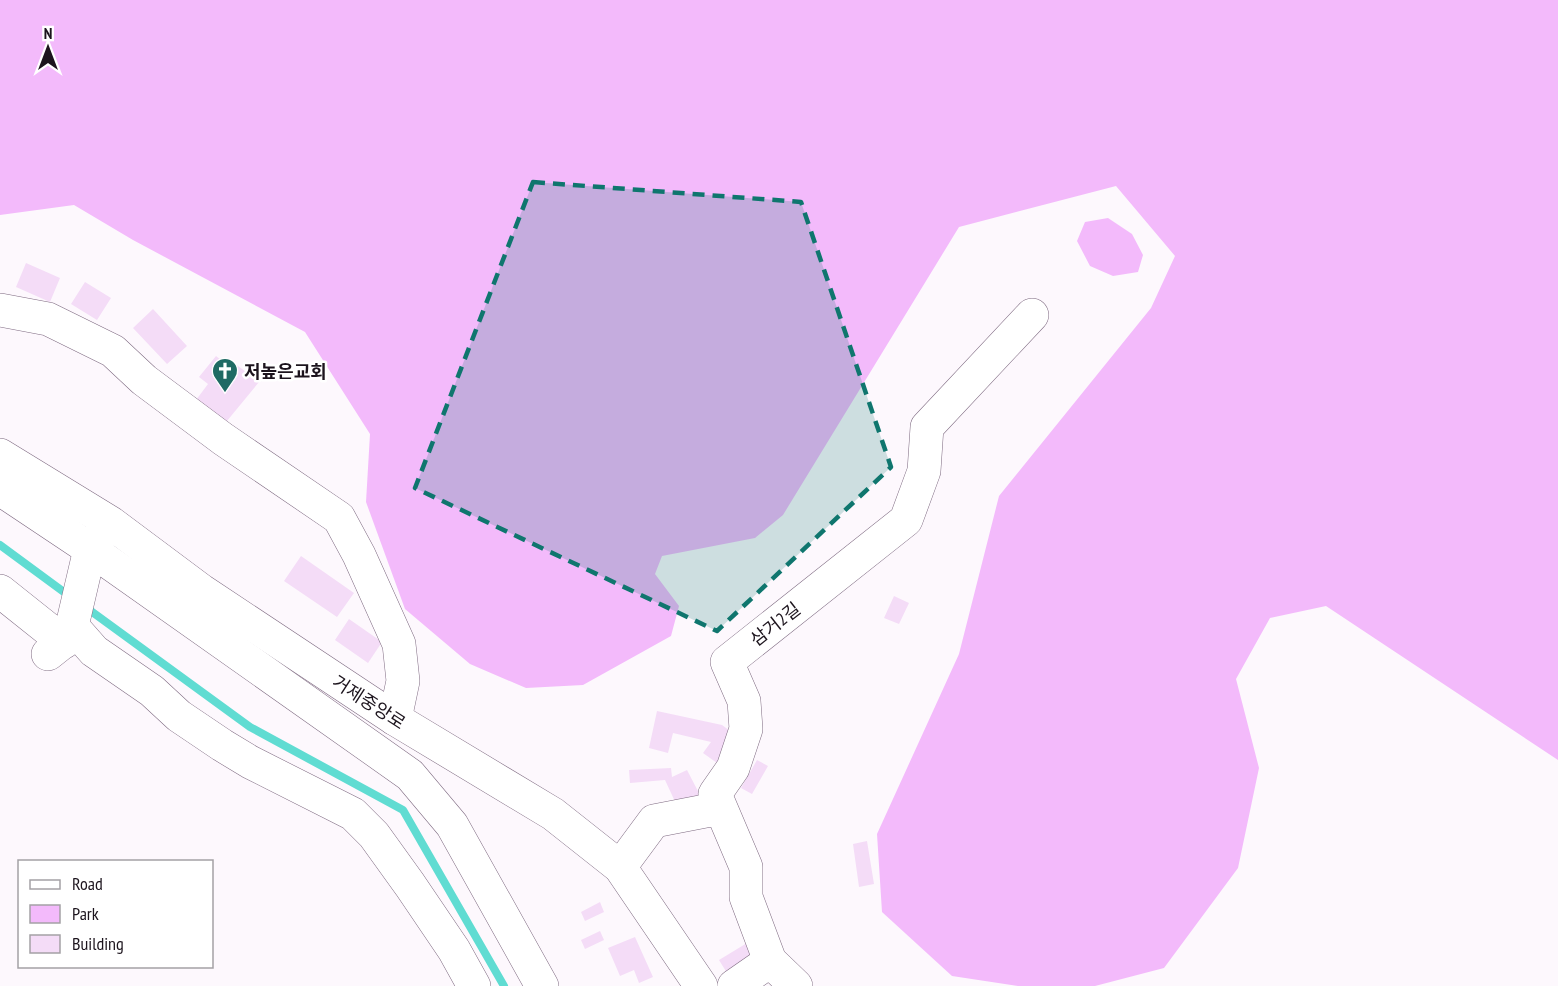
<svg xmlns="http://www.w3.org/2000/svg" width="1558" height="986" font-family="'PT Sans Narrow','Noto Sans KR',sans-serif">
<rect width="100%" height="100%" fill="#fdf8fd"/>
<!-- green -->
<path fill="#f3bafb" d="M0,0H1558V760L1326,606L1270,618L1236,679L1259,768L1238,868L1164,968L1095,986H1018L952,976L882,912L877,834L959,654L999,496L1151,308L1175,256L1116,186L959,227L783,515L755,538L662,556L655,574L679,606L671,636L583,685L526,688L470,664L405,609L366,502L370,434L305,332L133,240L74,205L0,215Z
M1108,218L1132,234L1143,255L1138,272L1113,276L1090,266L1077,241L1085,222Z"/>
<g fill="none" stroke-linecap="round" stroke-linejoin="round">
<!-- stream -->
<path stroke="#60dcd2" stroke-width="8" d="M0,545L72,598
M84,606L250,727L403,810L504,986"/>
</g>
<!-- building -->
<path fill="#f4dcf7" d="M26,263L60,278L50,302L16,287Z
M85,282L111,298L97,320L71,304Z
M153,309L187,346L167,364L133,328Z
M216,356L226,364L229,359L259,382L222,427L193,404L208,384L199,377Z
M301,556L354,593L337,617L284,581Z
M894,596L909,603L899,624L884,618Z
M349,619L382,642L368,663L335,640Z
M657,711L722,725L737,736L717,763L703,753L711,742L673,733L668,753L649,748Z
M757,760L768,766L752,794L741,788Z
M671,768L672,777L687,770L701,797L678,808L665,780L630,783L629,770Z
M867,841L874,884L859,887L853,844Z
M600,902L604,912L585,921L581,912Z
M600,931L604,940L585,949L581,940Z
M635,937L653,977L639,983L634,970L620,976L608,948Z
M747,943L755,956L727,973L719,960Z"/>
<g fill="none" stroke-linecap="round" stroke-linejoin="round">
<defs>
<path id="minor" d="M0,310L48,319L113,351L144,380L223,439L339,518L359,555L399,644L403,681L395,719
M0,489L90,549L410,775L452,825L542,986
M0,591L64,642
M72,626L94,651L152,691L179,716L222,745L250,762L353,814L374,835L410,885L454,950L474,986
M48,654L72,635V626L90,549L102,534
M620,867L654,821L721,808
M734,986L770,961
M796,986L770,961L746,897V867L715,794L733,768L746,729L744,701L727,662L906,520L924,471L927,427L1032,315"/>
<path id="major" d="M0,455L111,523L202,591L395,719L553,814L620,867L701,986"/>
</defs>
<!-- minor casing -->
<use href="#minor" stroke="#7e6a81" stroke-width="34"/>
<!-- major casing -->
<use href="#major" stroke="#7e6a81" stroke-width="34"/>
<!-- minor -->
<use href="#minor" stroke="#fff" stroke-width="33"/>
<!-- major -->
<use href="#major" stroke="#fff" stroke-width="33"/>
</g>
<!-- marked area -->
<path fill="#0f766e" fill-opacity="0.2" stroke="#0f766e" stroke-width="4.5" stroke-dasharray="12 8" stroke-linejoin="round" d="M533,182L801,202L891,467L717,631L415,488Z"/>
<!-- icons -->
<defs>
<symbol id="church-pin" viewBox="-11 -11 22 30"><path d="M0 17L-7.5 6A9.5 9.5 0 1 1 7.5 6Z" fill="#1f6a64" stroke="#fff"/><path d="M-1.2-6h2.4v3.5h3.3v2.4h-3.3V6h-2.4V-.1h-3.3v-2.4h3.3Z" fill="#fff"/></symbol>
</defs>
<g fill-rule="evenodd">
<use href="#church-pin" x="210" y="356" width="30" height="40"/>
</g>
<g text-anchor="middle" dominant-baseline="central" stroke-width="5" stroke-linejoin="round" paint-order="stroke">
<!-- poi labels -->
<g font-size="18" font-weight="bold" fill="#1c141d" stroke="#fff" text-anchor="start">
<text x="244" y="371">저높은교회</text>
</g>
<!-- street labels -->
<g font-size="18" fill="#1c141d" stroke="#fff">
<text transform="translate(775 624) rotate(-38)">삼거2길</text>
<text transform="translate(369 702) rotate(33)">거제중앙로</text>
</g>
</g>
<!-- legend -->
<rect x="18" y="860" width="195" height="108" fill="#ffffff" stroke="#a4a1a5" stroke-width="1.5"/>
<rect x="30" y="880" width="30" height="9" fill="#ffffff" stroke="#a4a1a5" stroke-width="1.5"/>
<text x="72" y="890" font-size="18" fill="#1c141d">Road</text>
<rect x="30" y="905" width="30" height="18" fill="#f3bafb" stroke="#a4a1a5" stroke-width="1.5"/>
<text x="72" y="920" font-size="18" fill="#1c141d">Park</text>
<rect x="30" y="935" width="30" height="18" fill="#f4dcf7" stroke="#a4a1a5" stroke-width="1.5"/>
<text x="72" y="950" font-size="18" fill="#1c141d">Building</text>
<!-- north arrow -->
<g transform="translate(48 48)" stroke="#ffffff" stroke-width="4.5" paint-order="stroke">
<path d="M0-4.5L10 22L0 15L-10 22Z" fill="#1c141d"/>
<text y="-9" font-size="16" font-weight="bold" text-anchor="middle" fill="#1c141d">N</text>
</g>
</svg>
